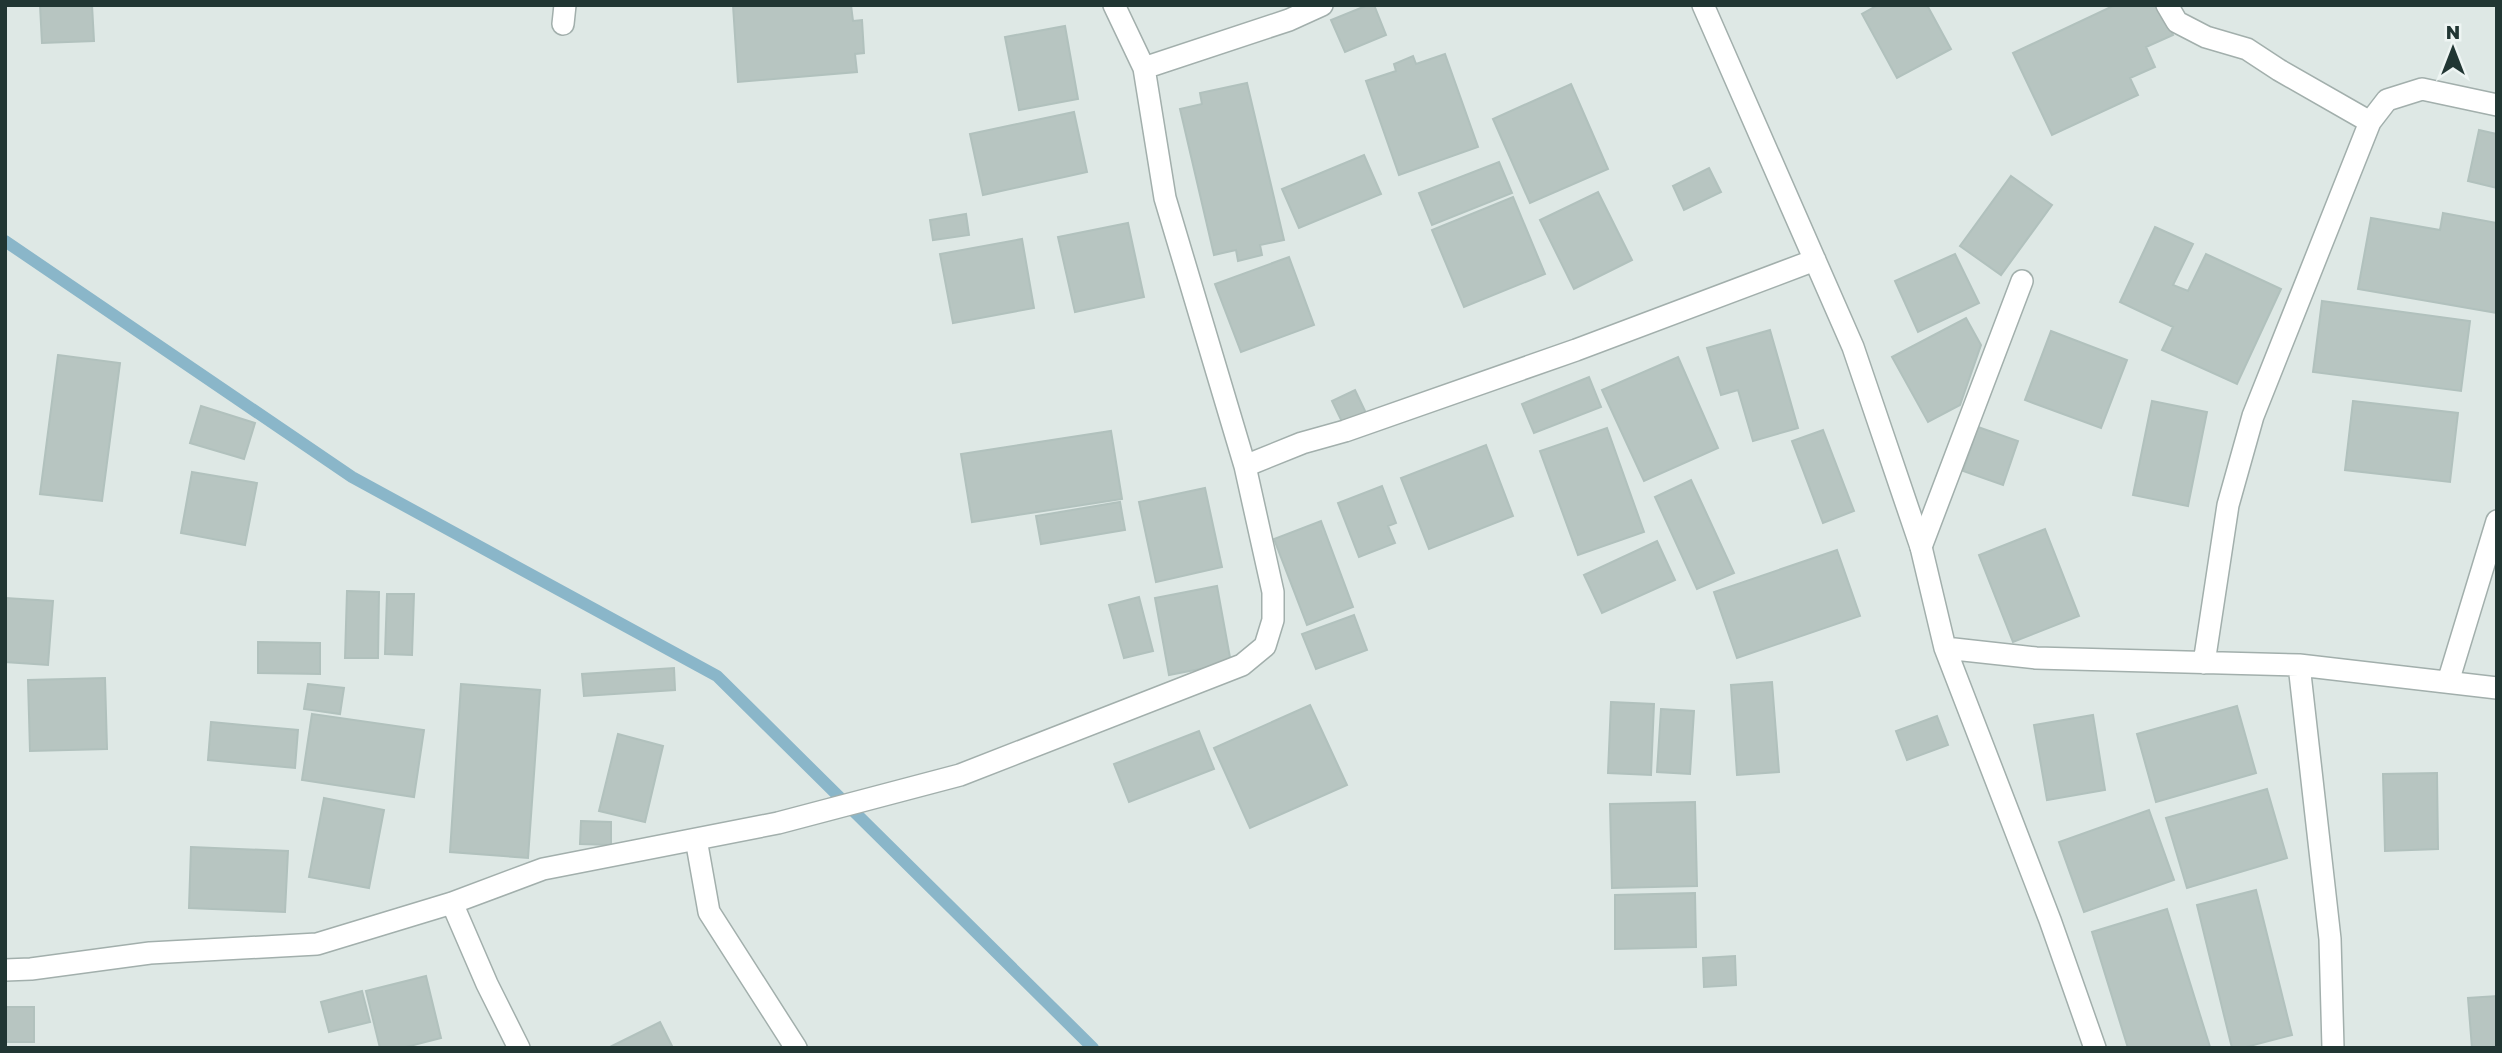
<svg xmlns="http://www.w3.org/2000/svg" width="2502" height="1053" font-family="'Golos Text',sans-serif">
<rect width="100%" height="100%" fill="#dee8e5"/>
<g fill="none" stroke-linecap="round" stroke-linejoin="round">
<!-- stream -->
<path stroke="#8ab6c9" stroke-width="12" d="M5,241L352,477L717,676L1093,1048"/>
</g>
<!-- building -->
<path fill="#b7c5c1" stroke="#b1c1bd" stroke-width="2" d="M40,5H92L94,41L42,43Z
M733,5H851L853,21L862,20L864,53L855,54L857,72L738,82Z
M1368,5H1374L1386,35L1345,52L1331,20Z
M1878,5H1927L1951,49L1897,78L1862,14Z
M2115,5H2159L2173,35L2146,47L2155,67L2130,78L2138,95L2052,135L2013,53Z
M1065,26L1078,99L1019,110L1005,37Z
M1445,54L1478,147L1399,175L1366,81L1396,71L1394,64L1413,56L1416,64Z
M1247,83L1284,240L1260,245L1262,255L1238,261L1236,250L1214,255L1180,109L1202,104L1200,93Z
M1571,84L1608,169L1530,203L1493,119Z
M1074,112L1087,172L983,195L970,134Z
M2479,130L2497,134V188L2468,181Z
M1364,155L1381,194L1299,228L1282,189Z
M1499,162L1512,193L1432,225L1419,193Z
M1709,168L1721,192L1684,210L1673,186Z
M2011,176L2052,205L2001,275L1960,246Z
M1598,192L1632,260L1574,289L1540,220Z
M1513,197L1545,274L1464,307L1432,230Z
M2443,213L2497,223V313L2358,289L2371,218L2440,230Z
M966,214L969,235L933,240L930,220Z
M1128,223L1144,297L1075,312L1058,237Z
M2155,227L2193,244L2173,285L2188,291L2206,254L2281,289L2237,384L2162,350L2173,327L2120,302Z
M1022,239L1034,308L953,323L940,254Z
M1955,254L1979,303L1918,332L1895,281Z
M1289,257L1314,325L1241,352L1215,284Z
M2322,301L2470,321L2461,391L2313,372Z
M1966,318L1981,345L1960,405L1928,422L1892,357Z
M1770,330L1798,428L1753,441L1738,390L1721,395L1707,348Z
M2051,331L2127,360L2101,428L2025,400Z
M58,355L120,363L102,501L40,494Z
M1678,357L1718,448L1644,481L1602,390Z
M1589,377L1601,407L1534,433L1522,404Z
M1355,390L1366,413L1343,424L1332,401Z
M2152,401L2207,412L2188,506L2133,495Z
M2353,401L2458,413L2450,482L2345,470Z
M201,406L255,423L244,459L190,443Z
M1978,427L2018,441L2003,485L1963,471Z
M1607,428L1644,532L1578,555L1540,451Z
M1823,430L1854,511L1823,523L1792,441Z
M1111,431L1122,499L972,522L961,454Z
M1486,445L1513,516L1429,549L1401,478Z
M192,472L257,483L245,545L181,533Z
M1691,480L1734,573L1697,589L1655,497Z
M1382,486L1396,523L1388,526L1395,543L1359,557L1338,503Z
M1205,488L1222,567L1156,582L1139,502Z
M1120,502L1125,530L1041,544L1036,516Z
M1321,521L1353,607L1307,625L1274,539Z
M2045,529L2079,616L2013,642L1979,555Z
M1657,541L1675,580L1602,613L1584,575Z
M1837,550L1860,616L1737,658L1714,592Z
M1217,586L1231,663L1169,675L1155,598Z
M347,591L379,592L378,658H345Z
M387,594H414L412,655L385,654Z
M1139,597L1153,651L1124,658L1109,605Z
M5,598L53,601L48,665L5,662Z
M1354,615L1367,650L1316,669L1302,634Z
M258,642L320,643V674L258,673Z
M674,668L675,690L584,696L582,674Z
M105,678L107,749L30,751L28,680Z
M1772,682L1779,772L1737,775L1731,685Z
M308,684L344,688L340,714L304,709Z
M461,684L540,690L528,858L450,852Z
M1611,702L1654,704L1651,775L1608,773Z
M1310,705L1347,785L1250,828L1214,748Z
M2237,706L2256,773L2156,802L2137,734Z
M1661,709L1694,711L1690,774L1657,772Z
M312,714L424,730L414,797L302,780Z
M2093,715L2105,790L2047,800L2034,725Z
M1937,716L1948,745L1907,760L1896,731Z
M211,722L298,730L295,768L208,760Z
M1199,731L1214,769L1129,802L1114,764Z
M618,734L663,746L645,822L599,811Z
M2437,773L2438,849L2385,851L2383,774Z
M2267,789L2287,858L2187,888L2166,818Z
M324,798L384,810L369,888L309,877Z
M1695,802L1697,886L1612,888L1610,804Z
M2149,810L2174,880L2084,912L2059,842Z
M581,821L611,822V845L580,844Z
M191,847L288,851L285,912L189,908Z
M2256,890L2292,1035L2242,1048H2232L2197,905Z
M1695,893L1696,947L1615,949V895Z
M2167,909L2210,1047L2208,1048H2128L2092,932Z
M1735,956L1736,985L1704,987L1703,958Z
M426,976L441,1038L402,1048H380L366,991Z
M362,991L370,1022L329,1032L321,1002Z
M2497,996V1048H2472L2468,998Z
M5,1007H34V1042H5Z
M660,1022L673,1048H608Z"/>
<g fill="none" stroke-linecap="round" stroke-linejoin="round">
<defs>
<path id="service" d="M1921,547L2022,281"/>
<path id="minor" d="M1703,5L1853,347L1921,547L1945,648L2050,920L2095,1048
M2167,5L2177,22L2206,37L2247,49L2279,70L2370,122
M563,24L565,5
M1144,68L1289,20L1322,5
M1245,466L1302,443L1345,431L1576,350L1815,260
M1945,648L2036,658L2299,665L2497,688
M2204,663L2228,505L2253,416L2370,122L2387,100L2422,89L2497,105
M2299,665L2330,939L2333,1048
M2448,682L2497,521
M696,839L709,912L796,1048
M452,903L487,984L519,1048
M5,970L31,969L150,953L317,944L452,903L543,869L778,823L960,775L1242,665L1265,646L1273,620V592L1245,466L1165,198L1144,68L1114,5"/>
</defs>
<!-- service casing -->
<use href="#service" stroke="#a2afac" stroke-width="24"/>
<!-- minor casing -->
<use href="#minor" stroke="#a2afac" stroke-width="24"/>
<!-- service -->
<use href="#service" stroke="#fff" stroke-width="21"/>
<!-- minor -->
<use href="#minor" stroke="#fff" stroke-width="21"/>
</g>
<!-- border -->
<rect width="2502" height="1053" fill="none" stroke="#213633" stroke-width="14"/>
<!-- north arrow -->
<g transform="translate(2453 49)" stroke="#eef5f3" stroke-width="5" paint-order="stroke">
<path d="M0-5L12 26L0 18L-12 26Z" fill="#213633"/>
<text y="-10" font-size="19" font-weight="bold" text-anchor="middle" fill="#213633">N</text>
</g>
</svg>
